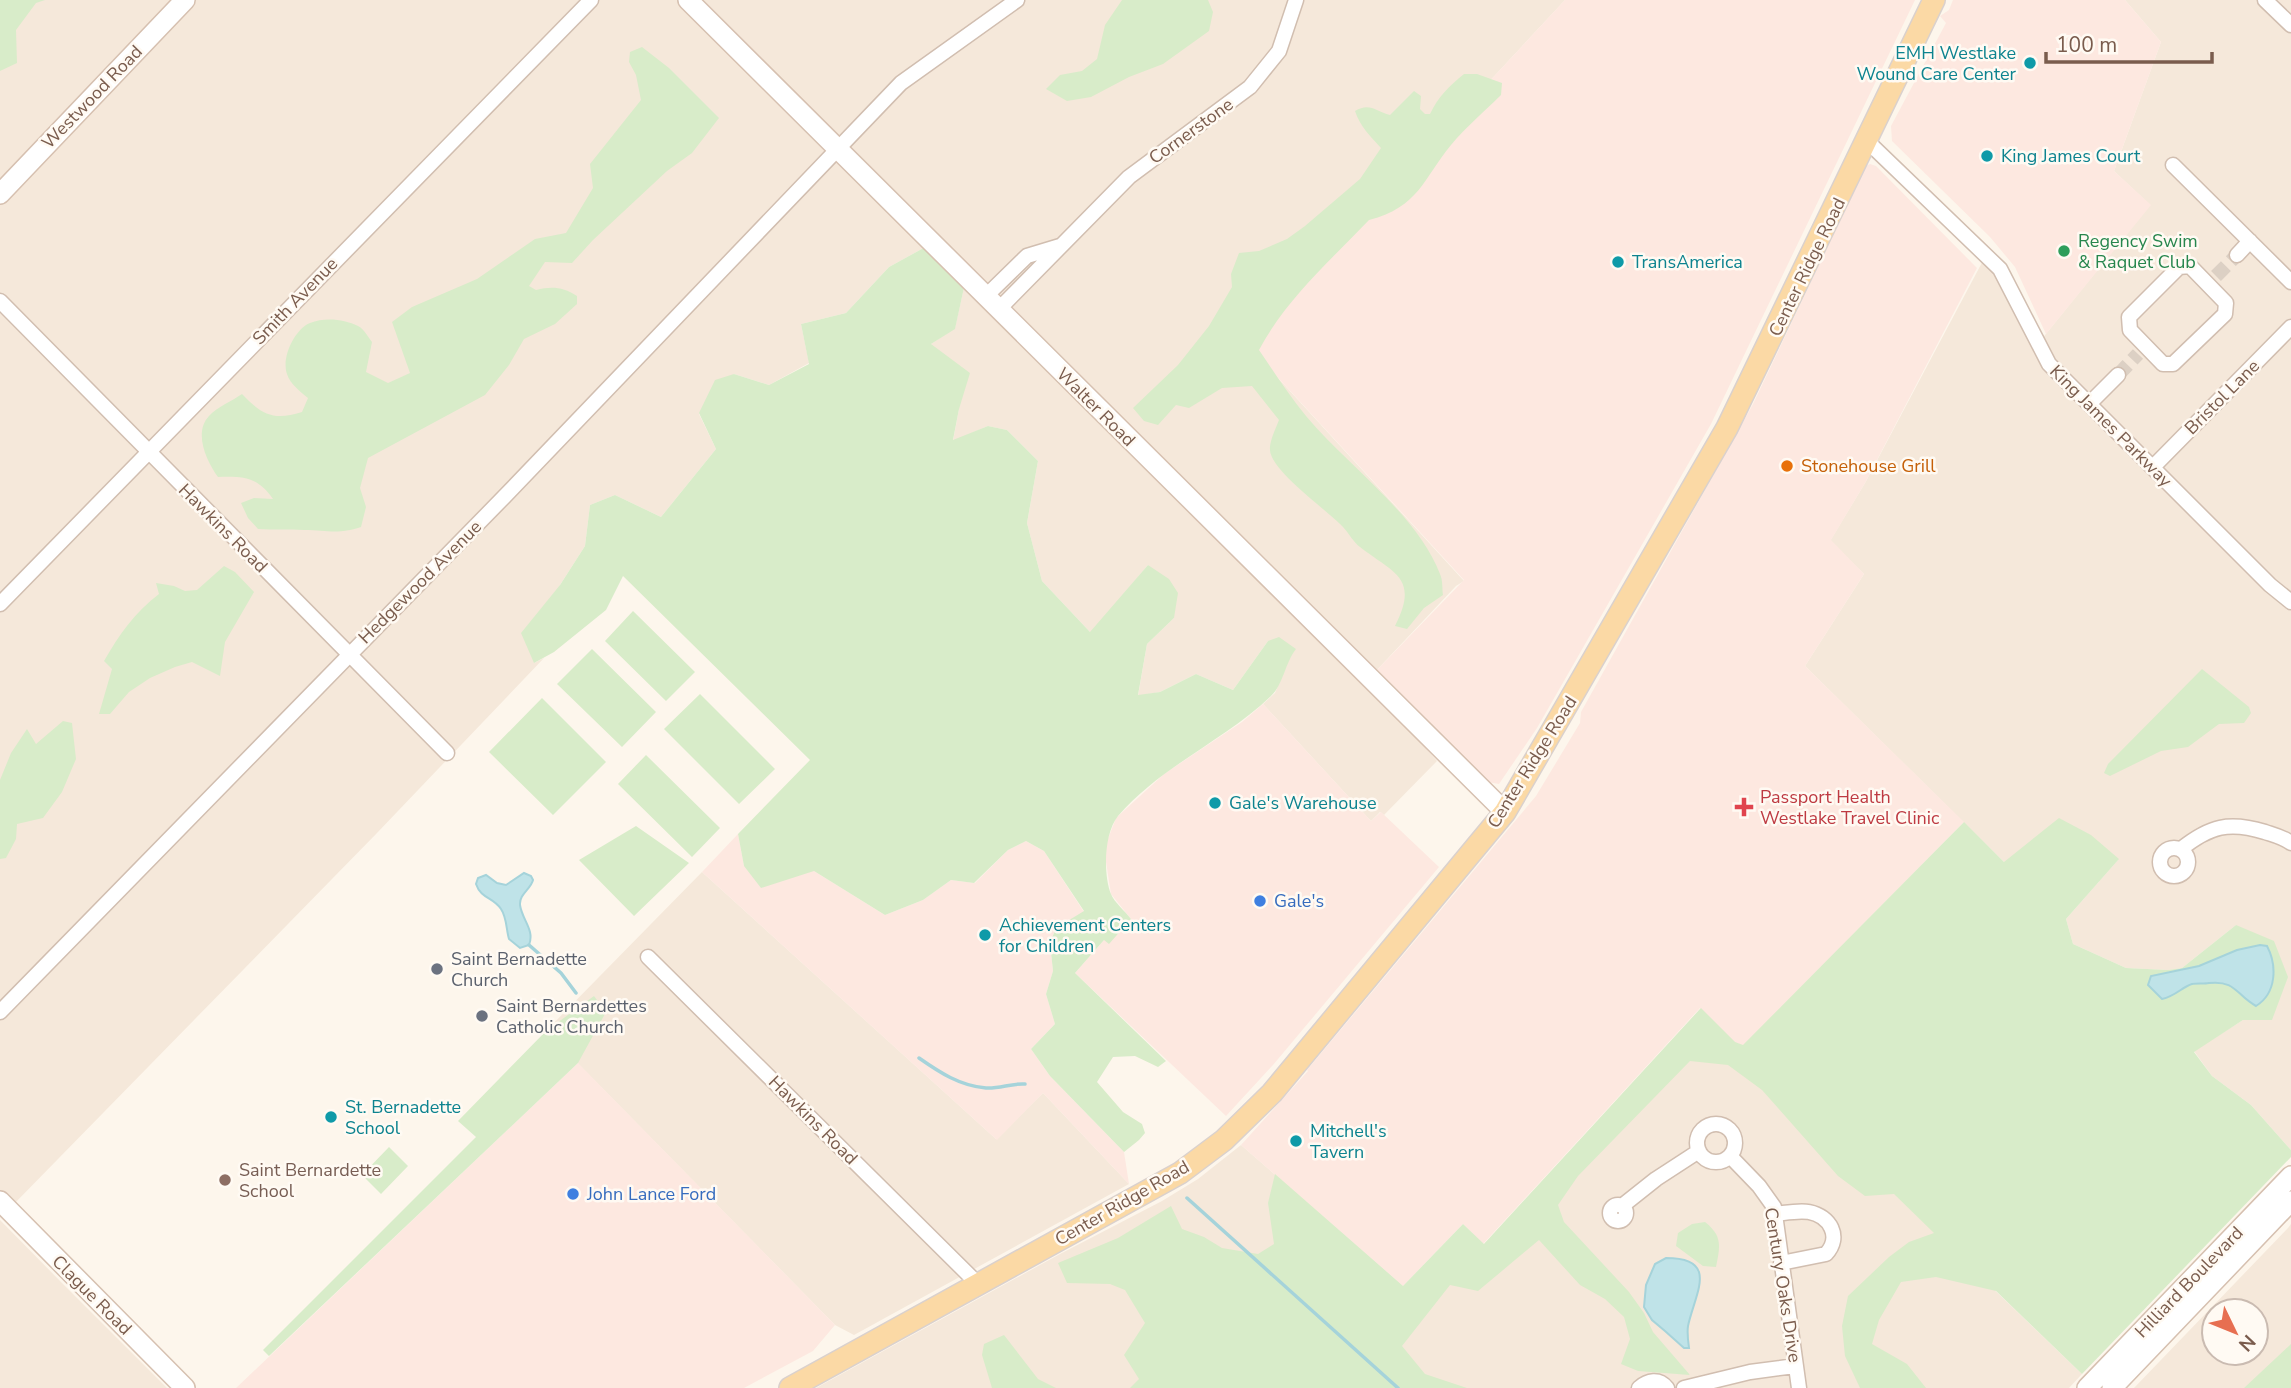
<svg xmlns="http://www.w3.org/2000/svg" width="2291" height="1388" font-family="'Nunito Sans',sans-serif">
<rect width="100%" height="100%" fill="#fdf6ec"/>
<!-- residential -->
<path fill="#f5e8da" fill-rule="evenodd" d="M0,0H678L742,62L822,147L929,245L889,267L846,313L801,324L809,363L769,385L734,374L699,414L716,449L661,517L615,495L590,505L585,546L560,585L534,663L544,658L377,833L13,1205L0,1191Z
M697,0H1565L1246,343L1464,581L1456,586L1374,673Z
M2125,0H2291V1150L2251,1105L2212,1076L2194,1051L2243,1020L2236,925L2182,968L2168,970L2126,968L2073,944L2066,919L2118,860L2004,862L1805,666L1864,574L1830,541L1865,483L1986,255L2041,340L2150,205L2114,171L2161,42Z
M965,283L1386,704L1437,761L1384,815L1380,812L1371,821L1263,704L1275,693L1290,657L1295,649L1268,641L1233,690L1196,674L1160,692L1138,696L1147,644L1174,618L1148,565L1091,633L1042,581L1027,523L1038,461L1007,430L988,426L953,441L959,409L931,344L955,328Z
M702,872L996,1139L1043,1093L1129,1184L854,1335L835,1325L546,1031Z
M1701,1008L2082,1374L2069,1388H816L1060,1254L1162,1201L1198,1179L1241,1145L1403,1286L1484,1244Z
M0,1220L61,1282L167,1388H0Z
M2291,1224V1388H2134L2288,1228ZM2214,1311H2256V1353H2214Z"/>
<!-- commercial -->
<path fill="#fde8e0" d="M1565,0H1915L1711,424L1537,728L1499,784L1482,781L1374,673L1464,580L1246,343Z
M1953,0H2125L2161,42L2114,171L2151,205L2046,334L2015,267L1990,237L1892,141L1891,126L1946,23L1940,16L1949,10Z
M1870,164L1876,166L1977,268L1865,483L1831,540L1864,574L1805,666L1964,822L1743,1046L1735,1042L1700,1008L1483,1244L1463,1224L1403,1286L1241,1145L1308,1071L1307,1070L1536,796L1580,723L1581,712L1753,404L1866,166Z
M1263,704L1371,821L1381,812L1439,867L1273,1065L1226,1116L1075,973L1104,940L1131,919L1111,894L1104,849L1116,818L1164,774L1242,722Z
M738,834L744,866L814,871L885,915L923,900L951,880L975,883L1008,850L1026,841L1044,851L1084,912L1056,928L1050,943L1053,971L1046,994L1055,1024L1031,1049L1050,1076L1124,1152L1129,1184L1043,1093L997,1140L702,872Z
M578,1063L835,1325L813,1351L744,1388H236Z"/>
<!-- green -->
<path fill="#d8ecc9" d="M0,0H45L36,3L16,30L17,63L0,71Z
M1122,0H1208L1213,12L1209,31L1163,64L1129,77L1091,97L1067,101L1046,89L1060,75L1082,71L1097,59L1105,25Z
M642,47L669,68L719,118L692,153L667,171L593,240L572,263L545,262L529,286L536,290C552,286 563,287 577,296V304L555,324L524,339L509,365L485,395L368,458L360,488L366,507L361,527C337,535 327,530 304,530C289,529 273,530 258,529L248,518L241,503L254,498L273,499C258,477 243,476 218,477C207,462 193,433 209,416C217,407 232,401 242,394C262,415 274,421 302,412L308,398C301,392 290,384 287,374C281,357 295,329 310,323C325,317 344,319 358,326C364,329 368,337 372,342L366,372L388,383L410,373L392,322L412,307L477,279L535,239L566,233L593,188L590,164L641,100L636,75L629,62L630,52Z
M1464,74H1477L1502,83L1501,95C1485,111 1466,127 1451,145C1423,179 1419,207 1369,220C1330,261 1286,299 1259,350C1274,372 1289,395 1306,416C1347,465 1417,514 1440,574C1443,580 1442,589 1443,595L1424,608L1407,629L1395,626C1420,577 1393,573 1360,547C1353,542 1349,533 1343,527C1327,510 1271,471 1270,450C1269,442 1276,428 1279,420L1252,386L1222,388L1189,408L1176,405L1158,425L1144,421L1133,408L1178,365L1209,326L1232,287L1231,274L1239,253L1259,251L1287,239L1305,226L1360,179L1381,148C1370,136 1360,126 1355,111C1369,102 1376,111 1390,115L1414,91L1421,96L1420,109L1425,114H1430C1438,97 1449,86 1464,74Z
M929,245L965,283L955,329L931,344L970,373L959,409L953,440L988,426L1007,430L1038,461L1027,523L1042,581L1090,632L1148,565L1169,579L1178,593L1174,618L1147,644L1138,695L1160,692L1196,674L1233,690L1268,641L1279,637L1296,649C1285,663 1283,685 1271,696C1224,741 1161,766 1118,816C1104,833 1103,874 1111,894C1114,902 1125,911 1131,919L1109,944L1104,940L1075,973L1166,1061L1158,1067L1135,1056L1113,1057L1097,1082L1123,1112L1142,1124L1145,1133L1139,1140L1124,1152L1050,1076L1031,1049L1055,1024L1046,994L1053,971L1050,943L1056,928L1084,911L1044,851L1026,841L1008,850L974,883L951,880L923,900L885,915L814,871L761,888L744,866L738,834L810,760L623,576L606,610L554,652L534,663L521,633L560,585L585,546L590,505L615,495L661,517L716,449L699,413L715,380L734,374L769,385L809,364L801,324L846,313L889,267Z
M224,566L235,572L254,592L225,642L220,676L192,662L175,667L150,678L129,692L110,714H99L112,669L104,661C119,635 135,612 159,594L156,583L174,586L185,591L197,590Z
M633,611L695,672L666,701L605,641Z
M592,649L656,712L622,747L557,684Z
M2202,669L2249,707L2251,713L2244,723L2219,724L2188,747L2161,751L2110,776L2104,773L2108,764Z
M700,694L775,769L739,804L664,729Z
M542,698L606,762L553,815L489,752Z
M63,721L72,723L76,759L62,792L43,818L17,824L16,839L6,858L0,859V780L11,753L27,729L36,744Z
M646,755L720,828L692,857L618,784Z
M2059,818L2091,835L2119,859L2066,919L2073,944L2126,968L2168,970L2182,968L2236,925L2274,941L2288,977L2272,1020H2243L2194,1052L2212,1076L2251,1105L2291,1150V1157L2082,1374L1996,1291L1936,1277L1901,1282L1879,1320L1872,1344L1907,1364L1926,1388H1860L1845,1356L1842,1326L1848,1296L1889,1257L1909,1242L1934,1233L1894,1194L1865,1196L1838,1176L1762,1090L1728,1065L1690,1061L1578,1176L1558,1205L1564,1222L1629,1292L1644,1313L1653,1332L1690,1375L1638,1371L1621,1364L1630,1339L1624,1317L1605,1299L1580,1285L1539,1240L1478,1291L1450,1285L1402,1346L1425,1374L1467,1388H1130L1139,1379L1124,1355L1145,1323L1125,1290L1110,1284L1067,1283L1058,1263L1118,1238L1171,1206L1182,1229L1204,1237L1222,1248L1258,1254L1274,1244L1268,1203L1275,1174L1403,1286L1463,1224L1484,1244L1701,1008L1735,1042L1743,1045L1964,822L2004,862Z
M636,826L689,863L634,916L579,860Z
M594,996L606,1012L578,1063L269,1356L263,1350L476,1137L458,1121L546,1031Z
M389,1147L408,1166L381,1194L362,1175Z
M1705,1222C1723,1236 1720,1247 1716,1267L1703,1266L1676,1246L1678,1233L1692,1224Z
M1004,1335L1038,1379L1056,1388H992L982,1355L984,1344Z
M2291,1344V1388H2244Z"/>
<!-- water -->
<path fill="#bfe3e8" stroke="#a5d3da" stroke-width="2" d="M524,873L531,876L533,880C531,889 519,894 520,905C522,920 535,930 529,945L520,948L509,939C506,929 507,918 501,909C493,897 481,899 476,884L478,878L486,875L497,883L506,885Z
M2260,945L2267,946C2277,965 2277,993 2256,1006C2236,995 2236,980 2209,983C2204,984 2196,983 2192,984C2182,987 2176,996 2162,999L2148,985L2151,976L2199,966L2237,950Z
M1666,1258C1720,1258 1695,1293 1688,1326C1687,1333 1688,1341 1689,1348H1684L1665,1331L1652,1320L1644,1307L1646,1285L1655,1264Z"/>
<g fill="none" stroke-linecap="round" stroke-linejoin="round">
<!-- stream -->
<path stroke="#a5d3da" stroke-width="3.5" d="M529,945L561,973L576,993
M919,1058C939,1072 960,1086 986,1088C999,1089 1012,1083 1025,1084
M1187,1198L1398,1388"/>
<!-- street-tunnel -->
<path stroke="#dcd0c4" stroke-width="14" stroke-dasharray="14 7" stroke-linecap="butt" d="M2216,276L2237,255
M2118,375L2138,354"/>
<defs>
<path id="street" d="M2265,0L2291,25
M1868,142L2000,269L2049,364L2270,585L2291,602
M2173,165L2291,282
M2237,255L2250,241
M2190,266L2226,303L2225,314L2173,364H2163L2130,330L2129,317L2179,267Z
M985,297L1027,256L1060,246
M0,301L447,753
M998,310L1129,177L1250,87L1279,51L1296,0
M2089,404L2118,375
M2153,467L2291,327
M0,604L591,0
M2160 862a14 14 0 1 1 28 0a14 14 0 1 1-28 0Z
M2181,849C2210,826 2229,821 2265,832C2274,835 2283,837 2291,843
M648,957L978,1284
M0,1012L504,497L901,83L1017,0
M1697 1143a19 19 0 1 1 38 0a19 19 0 1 1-38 0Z
M1730,1156L1759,1186L1774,1207L1799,1388
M1610 1213a8 8 0 1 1 16 0a8 8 0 1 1-16 0Z
M1622,1206L1656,1179L1699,1151
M1775,1214C1785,1213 1799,1210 1809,1212C1830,1216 1842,1237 1826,1254L1781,1263
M1639,1388C1648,1380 1659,1378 1667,1388
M1684,1388L1750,1372L1795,1366"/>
<path id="secondary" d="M688,0L1505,812
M0,194L185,0
M0,1201L185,1388
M2087,1388L2291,1176
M2112,1388L2291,1201"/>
<path id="primary" d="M790,1388L1180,1173L1224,1140L1272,1093L1505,812L1727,428L1934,0"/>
</defs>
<!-- street casing -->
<use href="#street" stroke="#d1beb0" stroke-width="17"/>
<!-- secondary casing -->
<use href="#secondary" stroke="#d6c0b0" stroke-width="22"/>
<!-- primary casing -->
<use href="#primary" stroke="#dad1cd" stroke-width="24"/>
<!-- street -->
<use href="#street" stroke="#fff" stroke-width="14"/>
<!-- secondary -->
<use href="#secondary" stroke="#fff" stroke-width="19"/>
<!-- primary -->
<use href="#primary" stroke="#fbd9a5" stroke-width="21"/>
</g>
<!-- markers -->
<g fill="#0f9aa8" stroke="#fffaf3" stroke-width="2.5">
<circle cx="2030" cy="63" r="7"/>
<circle cx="1987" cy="156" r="7"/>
<circle cx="1618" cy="262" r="7"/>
<circle cx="1215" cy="803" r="7"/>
<circle cx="985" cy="935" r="7"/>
<circle cx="331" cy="1117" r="7"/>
<circle cx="1296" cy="1141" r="7"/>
</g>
<circle fill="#2e9e5b" stroke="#fffaf3" stroke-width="2.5" cx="2064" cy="251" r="7"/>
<circle fill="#e8710a" stroke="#fffaf3" stroke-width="2.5" cx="1787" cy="466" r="7"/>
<path fill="#e0444e" stroke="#fffaf3" stroke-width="2.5" d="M1740.5 796.5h7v7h7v7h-7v7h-7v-7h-7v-7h7z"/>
<g fill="#3f7fe0" stroke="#fffaf3" stroke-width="2.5">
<circle cx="1260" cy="901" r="7"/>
<circle cx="573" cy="1194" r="7"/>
</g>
<g fill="#6b7280" stroke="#fffaf3" stroke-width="2.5">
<circle cx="437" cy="969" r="7"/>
<circle cx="482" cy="1016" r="7"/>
</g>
<circle fill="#8d6e63" stroke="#fffaf3" stroke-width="2.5" cx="225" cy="1180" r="7"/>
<g text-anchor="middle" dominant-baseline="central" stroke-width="5" stroke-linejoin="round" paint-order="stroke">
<!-- culture labels -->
<g font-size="18" fill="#0d838f" stroke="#fffaf3" text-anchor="start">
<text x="2016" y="53" text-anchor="end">EMH Westlake<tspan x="2016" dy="21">Wound Care Center</tspan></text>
<text x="2001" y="156">King James Court</text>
<text x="1632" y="262">TransAmerica</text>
<text x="1229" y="803">Gale's Warehouse</text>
<text x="999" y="925">Achievement Centers<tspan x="999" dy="21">for Children</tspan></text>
<text x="345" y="1107">St. Bernadette<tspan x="345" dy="21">School</tspan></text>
<text x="1310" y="1131">Mitchell's<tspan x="1310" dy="21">Tavern</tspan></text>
</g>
<!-- street labels -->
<g font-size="18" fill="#7a5c4d" stroke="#fffaf3">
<text transform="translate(92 97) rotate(-46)">Westwood Road</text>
<text transform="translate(1191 131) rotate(-36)">Cornerstone</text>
<text transform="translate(1807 267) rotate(-64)">Center Ridge Road</text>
<text transform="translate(295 301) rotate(-46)">Smith Avenue</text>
<text transform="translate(2222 397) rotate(-45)">Bristol Lane</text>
<text transform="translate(1096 407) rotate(45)">Walter Road</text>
<text transform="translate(2111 426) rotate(45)">King James Parkway</text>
<text transform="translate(223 528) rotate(45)">Hawkins Road</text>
<text transform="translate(420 582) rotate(-45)">Hedgewood Avenue</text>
<text transform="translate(1532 762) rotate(-58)">Center Ridge Road</text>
<text transform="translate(813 1120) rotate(45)">Hawkins Road</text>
<text transform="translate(1122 1203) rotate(-30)">Center Ridge Road</text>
<text transform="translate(2189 1282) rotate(-46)">Hilliard Boulevard</text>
<text transform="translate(1783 1285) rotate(81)">Century Oaks Drive</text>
<text transform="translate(92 1295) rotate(45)">Clague Road</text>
</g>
<!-- leisure labels -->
<g font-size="18" fill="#27864d" stroke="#fffaf3" text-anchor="start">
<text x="2078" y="241">Regency Swim<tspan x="2078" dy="21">&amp; Raquet Club</tspan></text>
</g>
<!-- food labels -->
<g font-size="18" fill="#c56008" stroke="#fffaf3" text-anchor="start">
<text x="1801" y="466">Stonehouse Grill</text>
</g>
<!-- health labels -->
<g font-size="18" fill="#be3a42" stroke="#fffaf3" text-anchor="start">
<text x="1760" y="797">Passport Health<tspan x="1760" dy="21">Westlake Travel Clinic</tspan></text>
</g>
<!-- shop labels -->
<g font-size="18" fill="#366cbe" stroke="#fffaf3" text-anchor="start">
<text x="1274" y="901">Gale's</text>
<text x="587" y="1194">John Lance Ford</text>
</g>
<!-- worship labels -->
<g font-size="18" fill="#5b616d" stroke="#fffaf3" text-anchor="start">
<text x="451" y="959">Saint Bernadette<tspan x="451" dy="21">Church</tspan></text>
<text x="496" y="1006">Saint Bernardettes<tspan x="496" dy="21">Catholic Church</tspan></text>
</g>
<!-- education labels -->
<g font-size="18" fill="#785e54" stroke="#fffaf3" text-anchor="start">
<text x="239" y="1170">Saint Bernardette<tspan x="239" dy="21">School</tspan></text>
</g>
</g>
<!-- north arrow -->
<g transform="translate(2235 1332) rotate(133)"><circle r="33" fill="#fffaf3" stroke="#cabbb1" stroke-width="2"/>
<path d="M0-5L12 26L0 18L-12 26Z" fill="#e76f51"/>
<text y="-10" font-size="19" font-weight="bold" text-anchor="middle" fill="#7a5c4d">N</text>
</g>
<!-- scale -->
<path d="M2046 52v10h166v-10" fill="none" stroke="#7a5c4d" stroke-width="3.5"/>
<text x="2056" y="52" font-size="21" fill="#7a5c4d" stroke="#fffaf3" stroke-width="5" paint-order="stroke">100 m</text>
</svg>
